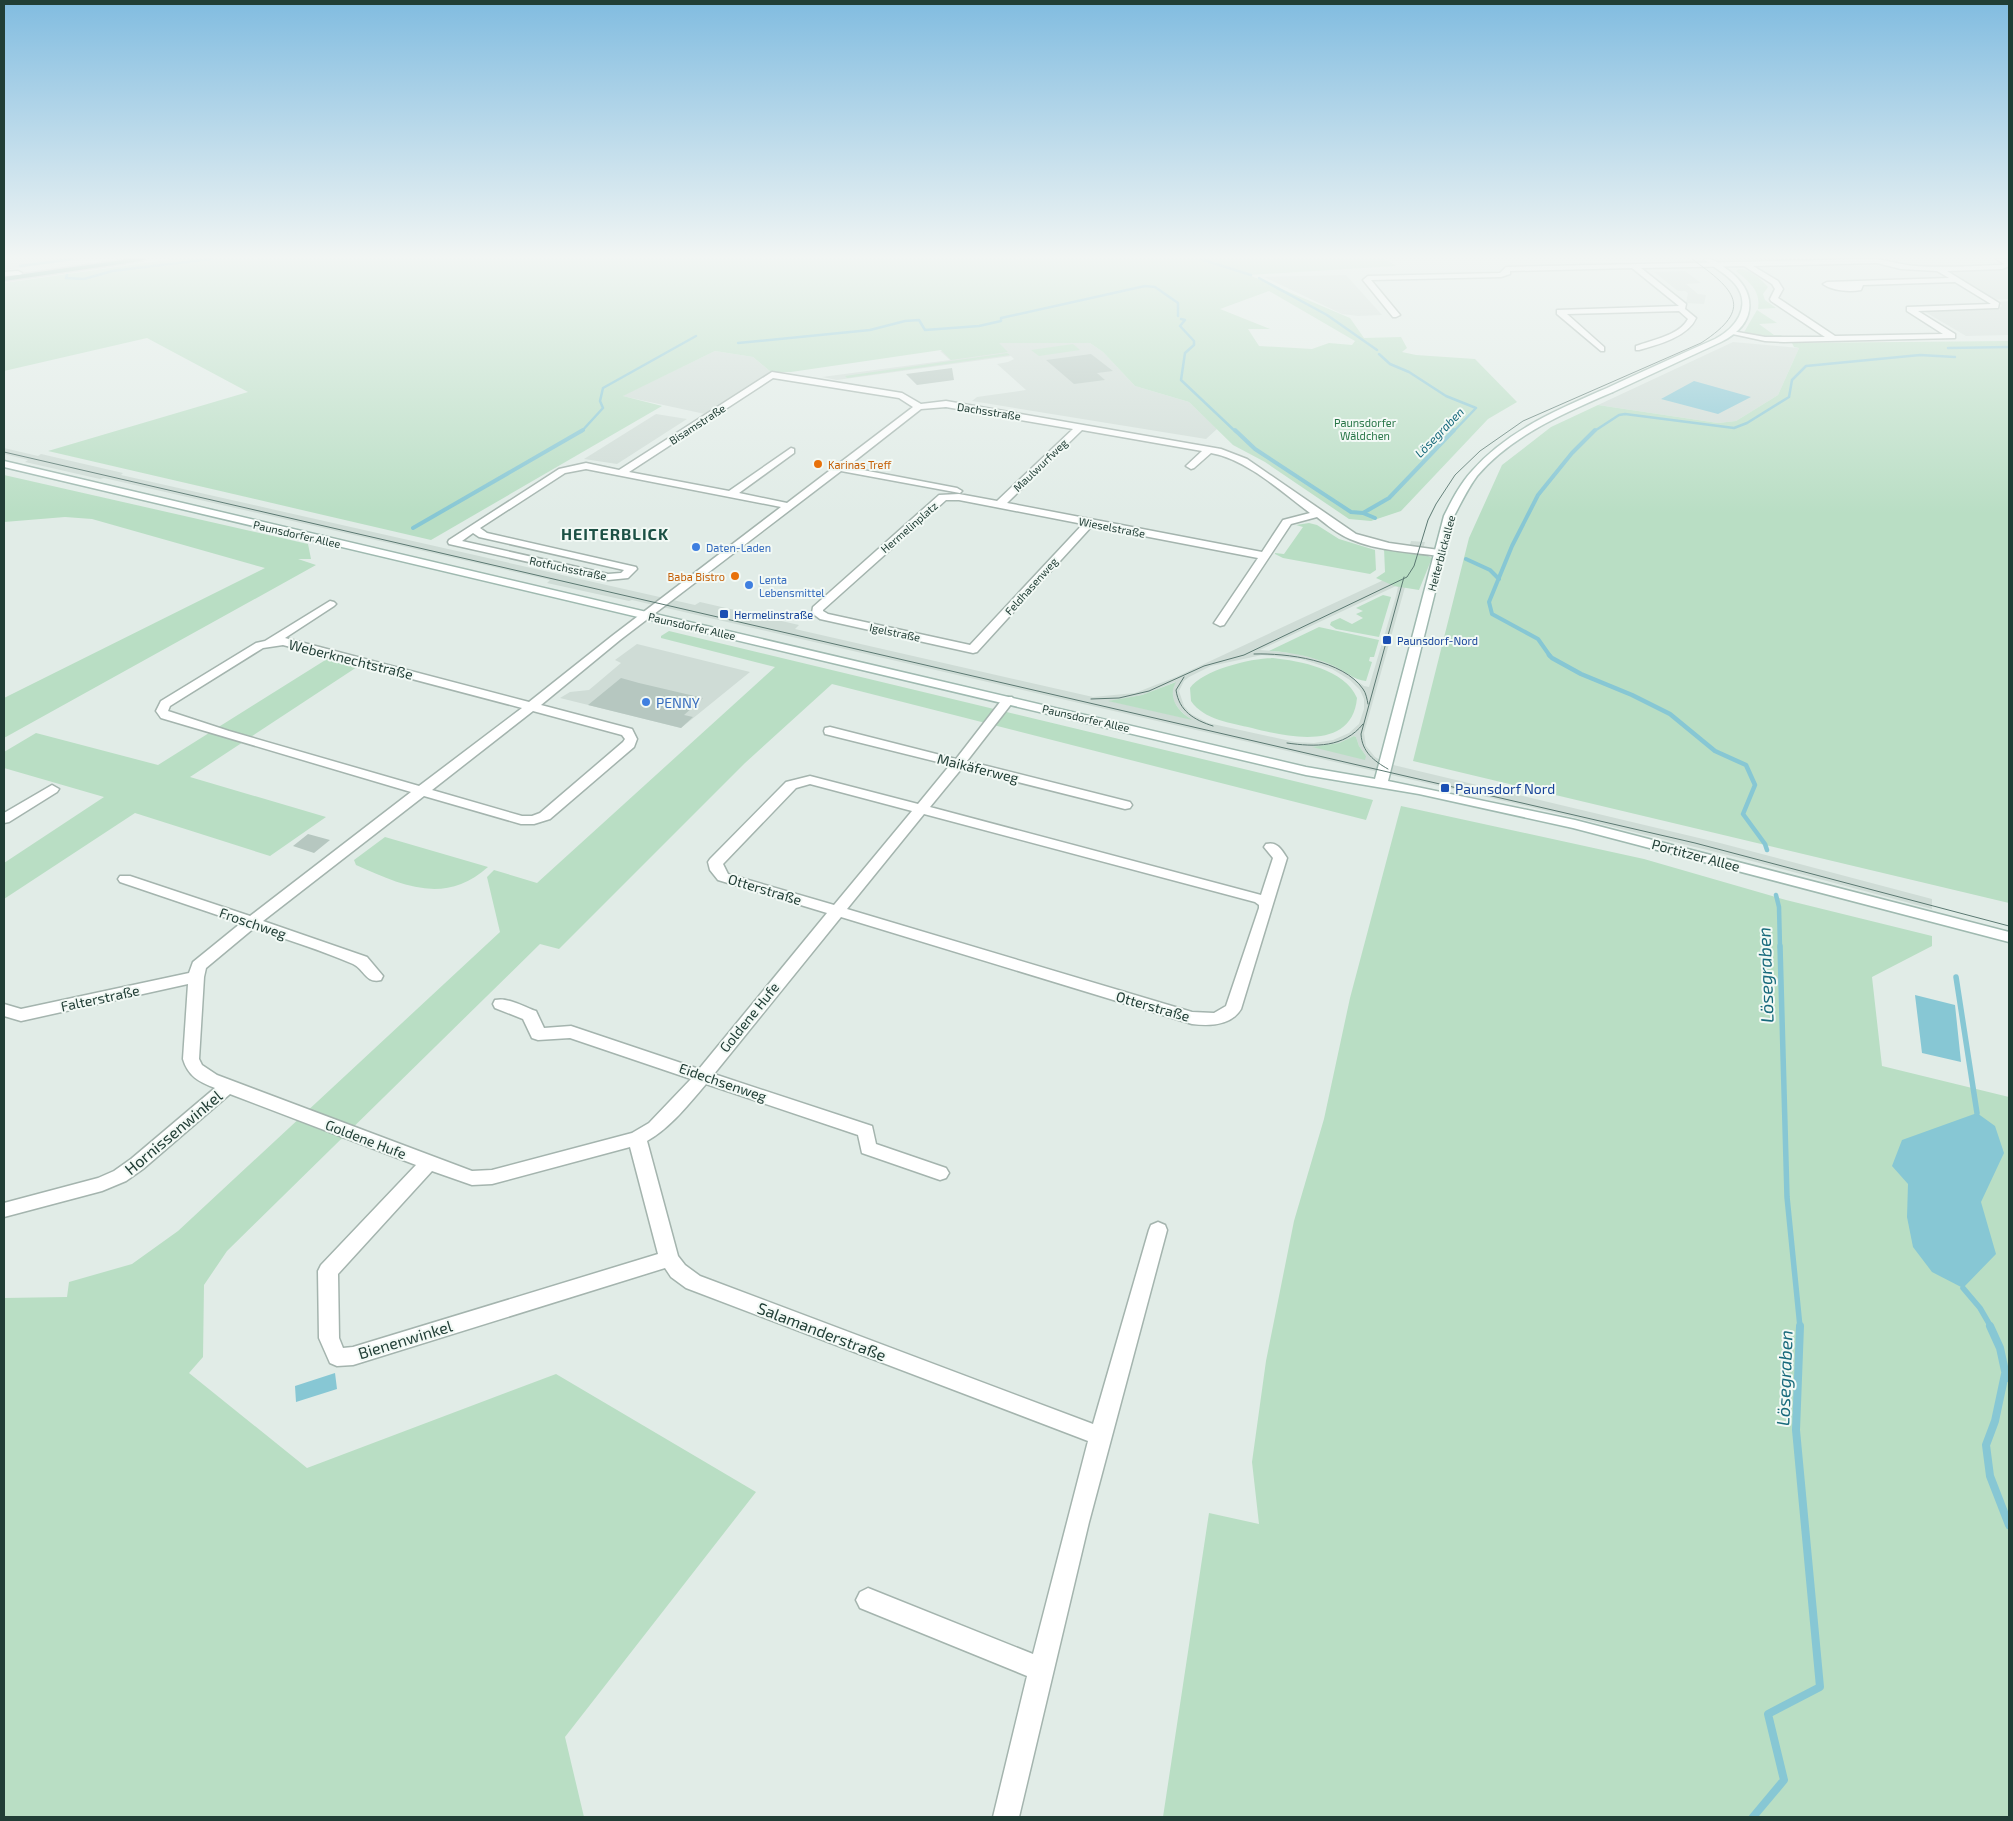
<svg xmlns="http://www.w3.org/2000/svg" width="2013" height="1821" font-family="'Exo 2',sans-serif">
<rect width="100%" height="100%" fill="#e1ece7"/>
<!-- built -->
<path fill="#cfdcd6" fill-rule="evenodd" d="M4,259H86L4,270Z
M1714,259H1873L1878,261L1723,265Z
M2009,267V299L1990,300L1937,268Z
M1685,271L1701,283L1686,284L1698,294L1706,295L1704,304L1686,303L1688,293L1685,291H1678L1654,272Z
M1346,275L1382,315L1358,316L1342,314L1264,277Z
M2009,301V335L1966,336L1922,310L1999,308L2002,306L1999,302Z
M1733,342L1799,348L1778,395L1736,421L1718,423L1598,405Z
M992,343H1090L1103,352L1135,386L1189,402L1217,429L1206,439L972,401L977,397L1026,390L997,364L1008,362L1014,359L1011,356L837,380L822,377L950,360L940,351Z
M715,351L753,357L771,372L705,414L622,396Z
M656,414L687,419L617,464L584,459Z
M4,448L38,456L41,454L123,473L121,475L695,605L700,602L799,625L795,629L1093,697L1135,693L1176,677L1388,578L1408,552L1411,541L1425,542L1416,573L1407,580L1364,733L1366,746L1375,757L1385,763L1720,843L1932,899V909L1744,859L1556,813L632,600L629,601L547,583L550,580L104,478L100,479L25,462L28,460L4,454ZM1396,586L1398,587L1396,596L1369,687L1364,686L1339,668L1314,658L1293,653L1260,650ZM1262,655L1301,659L1332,669L1350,680L1360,690L1364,699V709L1359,724L1349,733L1333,740L1314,743L1295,742L1208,723L1191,714L1184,706L1179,691L1184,681L1189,677L1211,666ZM1175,682L1172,692L1173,700L1179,709L1190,719L1110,701L1142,695ZM1354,736L1356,737L1359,746L1366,756L1313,747L1339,743Z
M637,644L750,672L681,728L560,698L570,692L589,690L621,663L615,660Z"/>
<!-- green -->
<path fill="#b9dec4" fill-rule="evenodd" d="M173,259H1385L1396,266L1249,275L1350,318L1364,338L1401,337L1407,348L1402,352L1416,355L1475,359L1517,402L1488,419L1401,511L1371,521L1349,519L1265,462L1233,445L1189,402L1135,386L1103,352L1090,343H999L1008,352L951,360L941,350L791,372H771L753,357L715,351L623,396L662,406L431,540L48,451L248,392L147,338L4,371V283ZM1269,291L1355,341L1352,345L1329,343L1312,349L1259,346L1248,329H1270L1220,309Z
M1739,269C1750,269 1760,278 1768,287L1763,294L1765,300L1776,308L1758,309C1761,290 1749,282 1736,271Z
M1757,310L1777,323L1759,324L1774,335H1781L1785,339L1766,338L1743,334Z
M2009,341V903L1413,761L1469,538L1502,465L1551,427L1598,405L1718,423L1736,421L1778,395L1799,348L1794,347L1792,343Z
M1073,344L1080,350L1039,356L1031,350Z
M1007,353L1010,355L847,378L845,376Z
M4,475L308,544L311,559H298L316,565L4,738V698L265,568L92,519L65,517L4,522Z
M1309,523L1317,525L1339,539L1375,550L1376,570L1370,574L1283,558L1275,554V553L1284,554L1303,527L1296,525Z
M1384,548L1424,554L1432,558L1419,590L1394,586L1376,578L1385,572Z
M1383,595L1391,597L1379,637L1336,629L1330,625L1331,622L1340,618L1352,624L1363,618L1356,614L1363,611L1356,608Z
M1319,627L1379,640L1374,657H1370L1369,661L1372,662L1366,681C1354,680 1345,671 1334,666C1313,657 1292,652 1269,651Z
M669,631L1373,800L1366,820L832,684L745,763L559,949L540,944L227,1251L204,1285L203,1357L189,1373L307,1468L556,1374L756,1492L565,1737L584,1817H4V1298L67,1297L69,1282L132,1264L178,1231L500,932L487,877L494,870L537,883L775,667L661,638V636Z
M1273,658C1300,661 1345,669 1357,698C1352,752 1287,737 1252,728C1231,723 1204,720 1191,701L1190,688C1202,670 1252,658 1273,658Z
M327,659L357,667L190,777L326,817L270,856L135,813L4,899V863L104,797L4,768V752L36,733L158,765Z
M1176,682C1167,698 1178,711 1192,720L1108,701L1142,695Z
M1354,736L1356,737L1359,746L1366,756L1365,760L1312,747L1339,743Z
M1401,806L1644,859L1786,900L1932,936V946L1872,977L1882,1066L2009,1097V1817H1163L1209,1513L1259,1524L1252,1462L1266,1361L1294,1221L1324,1119L1350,998Z
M385,837L488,867C444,906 402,885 356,865L354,860Z"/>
<!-- water -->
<path fill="#87c7d4" d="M1694,381L1751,397L1718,414L1661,399Z
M1915,995L1955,1005L1961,1062L1922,1053Z
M1977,1113L1995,1126L2004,1153L1981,1202L1996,1254L1963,1288L1932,1272L1913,1247L1907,1217L1908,1184L1892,1166L1902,1140Z
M335,1373L337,1389L296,1402L295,1386Z"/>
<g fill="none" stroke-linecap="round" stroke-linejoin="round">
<!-- stream-far4 -->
<path stroke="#87c7d4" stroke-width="2.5" d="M1200,259L1251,275
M20,266L72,259
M67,275L66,278L84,279L112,271L211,259
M1259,278L1327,315L1377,350
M1181,319L1185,320L1180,326L1194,341V345L1185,353L1181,380L1236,432
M738,343L870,330L905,321L919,320L925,330L979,326L1001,321V318L1145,286L1155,287L1178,303V316
M1948,348L2009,347
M1379,354L1390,364L1409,372L1446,396L1476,408L1453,432
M581,432L603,408L600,401L603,388L696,336
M1593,432L1619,415L1625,414L1734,428L1747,423L1789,397L1792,380L1806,366L1920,355L1955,357"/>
<!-- stream-far3 -->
<path stroke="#87c7d4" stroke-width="4" d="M1235,430L1255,449L1351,512L1363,513
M1375,518L1363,513L1389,498L1454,430
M413,528L583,430
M1466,559L1490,570L1499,579
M1550,656L1538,639L1492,614L1489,602L1512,546L1538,495L1572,453L1595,430"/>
<!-- stream-far2 -->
<path stroke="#87c7d4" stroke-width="4.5" d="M1549,655L1552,658L1581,674L1632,695L1670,714L1715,751L1746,765L1755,785L1743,814L1765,844L1767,850
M1776,895L1779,907L1780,948"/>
<!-- stream-far1 -->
<path stroke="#87c7d4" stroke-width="5.5" d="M1780,946L1787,1197L1800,1327
M1956,977L1977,1113
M1963,1288L1980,1308L1991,1327"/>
<!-- stream -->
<path stroke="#87c7d4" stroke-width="8" d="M1990,1326L2000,1348L2005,1371L2009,1378
M2005,1374L1995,1421L1986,1445L1990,1476L2009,1525
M1753,1817L1784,1780L1768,1714L1820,1687L1796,1430L1800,1326"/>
</g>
<!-- building -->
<path fill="#b6c7c0" d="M1091,354L1113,371L1097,373L1105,380L1074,384L1046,360Z
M952,368L954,380L917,385L906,374Z
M621,678L639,683L703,698L684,715L693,717L681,728L588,705Z
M308,834L330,840L314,853L293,846Z"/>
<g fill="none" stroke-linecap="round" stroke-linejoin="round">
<defs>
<path id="minor" d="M1870,259C1881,258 1901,265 1915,266C1943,268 1972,266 2001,265L2004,264L1997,259H2005L2009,261V266L2002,269L1947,271L1999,303L1998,308H1995L1918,311L1955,334V338L1784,342L1765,341L1728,333L1732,331L1765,337H1825L1771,301L1770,299L1775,289L1772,284L1744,266L1641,268L1686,304L1685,309L1696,318C1688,337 1657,345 1639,350H1636V346C1652,340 1680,335 1688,319L1679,311L1567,314L1604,347V351H1601L1557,314V310L1679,306L1632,268L1510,271V274L1501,277L1371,280L1400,315L1396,317H1393L1363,280L1368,276L1500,273L1506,267ZM1877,263L1901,269L1937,271L1949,278L1827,282L1823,284C1833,291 1849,292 1861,290L1863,285L1955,282L1991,304L1907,307V311L1943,334L1835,336L1778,298L1783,289L1778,281L1753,266Z
M772,372L902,393L921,404L946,401L1221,449L1247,459L1356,534L1389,543L1439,550L1444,553L1439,556C1409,552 1378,551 1350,539C1338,534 1327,525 1317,517L1291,524L1224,625L1220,626L1214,623L1258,558L1092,526L977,652L973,653L820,619L812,613L813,607L939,495L959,494L997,501L1073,429L946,407L921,409L847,467L957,488L962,491L960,493L841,471L620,640L541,705L632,729L637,739L634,747L550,819L534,824H521L424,796L263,921L367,957L383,976L381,980C366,984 364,969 353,964C321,950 287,940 254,928L206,968L204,977L199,1059L202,1065L217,1075L472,1171L492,1170L632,1133L649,1123L691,1079L570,1038L538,1040L532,1038L523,1019L495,1008L493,1004L495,1000C508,997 524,1007 536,1011L544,1028L571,1026L699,1069L827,913L718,880L710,870L708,862L710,859L786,782L810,776L918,804L950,765L825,734L824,731L825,728L830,727L956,759L1004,697H1012L1014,700L1012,703L967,761L1130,802L1132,805L1130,808L1125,809L962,768L930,807L1261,895L1273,858L1264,847L1266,844C1277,841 1282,850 1287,858L1241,1009C1231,1026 1209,1026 1192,1024L841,917L714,1074L872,1126L876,1144L946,1168L949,1173L946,1178L940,1180L862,1153L858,1135L706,1084C688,1105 671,1127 647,1141L678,1256L685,1265L700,1276L1093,1424L1149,1230L1151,1225L1158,1222L1165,1225L1167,1230L1089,1522L1019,1817H993L1027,1676L860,1608L856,1600L860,1592L868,1588L1033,1654L1088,1441L686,1288L671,1277L665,1268L353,1365L337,1366L330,1363L319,1338L318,1271L321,1265L416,1165L230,1094L143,1169L126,1181L102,1191L4,1217V1203L98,1178L114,1171L131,1159L215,1088C199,1082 188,1076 183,1059L188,984L21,1021L4,1016V1004L21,1009L189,973L193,962L241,923L120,882L118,879L120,876H130L250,916L411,792L161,718L156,711L161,701L256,643L265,641L330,601L334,602L336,604L334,606L285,638L529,702L612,636L781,507L586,469L565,473L480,528L487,533L636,567L637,569L628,578L608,580L449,544L448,542L449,540L559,469L586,463L619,470ZM773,378L899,398L913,407L787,503L739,493L794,453V449L791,448L729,491L629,472ZM1082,430L1202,451L1186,466L1191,469L1194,468L1211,453C1246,459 1282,492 1310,513L1283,520L1262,552L1007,503ZM946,500H959L1083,524L970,645L828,614L823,611V610ZM473,533L479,537L624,570L621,573L608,574L462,541ZM283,645L522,708L419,786L229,731L168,711L170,706L263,648ZM533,711L622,735L625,739L623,742L540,813L532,816H522L432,790ZM810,784L912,811L834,905L728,874L723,864L796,788ZM924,814L1255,902L1259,905V908L1226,1006L1214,1013L1192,1012L847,909ZM630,1147L658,1254L353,1347L343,1348L339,1338L338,1274L432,1171L472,1185L492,1184Z
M52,785L59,789L57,792L9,822L4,823V813Z"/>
<path id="secondary" d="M1704,259C1714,258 1720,264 1728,270C1759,293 1756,325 1721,342C1685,359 1649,375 1613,392C1564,413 1512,435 1477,476C1468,488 1461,503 1454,516L1388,781L1575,820L2009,932V942L1573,828L1419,794L1306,775L4,467V461L1306,767L1375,779L1444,516C1452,500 1460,484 1472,471C1508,430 1559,409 1607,388C1643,371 1679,355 1715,339C1735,329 1753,306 1735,284C1727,274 1714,268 1704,259Z
M18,271L22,273L21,275L4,276V272Z"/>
<path id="primary" d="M129,259H145L141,261L4,281V277Z"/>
</defs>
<!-- minor casing -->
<use href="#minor" stroke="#a4b4ae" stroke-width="3"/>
<!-- secondary casing -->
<use href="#secondary" stroke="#9fb9b0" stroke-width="3"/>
<!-- primary casing -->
<use href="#primary" stroke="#c1c9c7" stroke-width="3"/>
<!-- minor -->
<use href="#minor" fill="#fff" fill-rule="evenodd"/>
<!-- secondary -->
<use href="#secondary" fill="#fff" fill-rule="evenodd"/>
<!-- primary -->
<use href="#primary" fill="#64a494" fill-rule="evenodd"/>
<!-- tram -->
<path stroke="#5b7972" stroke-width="1" d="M4,452L1695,843L2009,926
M1254,654C1287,653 1343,660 1363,689C1366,693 1367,699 1368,704
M1184,677L1176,690C1179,711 1194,720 1213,726
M1091,699L1119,698L1149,691L1204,666L1244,655L1407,577L1414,566L1428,520L1436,504L1455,475L1480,451L1523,421L1701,343C1755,308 1735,290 1692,259
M1287,743C1315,747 1344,748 1363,724
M1388,769C1374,761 1362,752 1361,734L1404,577"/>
</g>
<!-- sky -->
<linearGradient id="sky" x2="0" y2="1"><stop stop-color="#81bce0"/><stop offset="0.5" stop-color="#f2f6f4"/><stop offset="1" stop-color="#f2f6f4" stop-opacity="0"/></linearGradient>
<rect width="2013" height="514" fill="url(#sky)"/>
<!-- markers -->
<g fill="#e8710a" stroke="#f2f9f5" stroke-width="2">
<circle cx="818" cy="464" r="5"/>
<circle cx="735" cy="576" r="5"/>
</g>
<g fill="#3f7fe0" stroke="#f2f9f5" stroke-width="2">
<circle cx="696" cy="547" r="5"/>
<circle cx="749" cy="585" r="5"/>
<circle cx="646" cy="702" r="5"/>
</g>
<g fill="#1a4fb4" stroke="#f2f9f5" stroke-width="2">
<rect x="719" y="609" width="10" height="10" rx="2.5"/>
<rect x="1382" y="635" width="10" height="10" rx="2.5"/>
<rect x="1440" y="783" width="10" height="10" rx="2.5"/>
</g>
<g text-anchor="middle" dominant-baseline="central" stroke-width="4" stroke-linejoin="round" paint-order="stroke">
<!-- far-street labels -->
<g font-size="11" fill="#213e36" stroke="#f2f9f5">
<text transform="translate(989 411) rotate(9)">Dachsstraße</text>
<text transform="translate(697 424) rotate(-33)">Bisamstraße</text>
<text transform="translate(1040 465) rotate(-44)">Maulwurfweg</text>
<text transform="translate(909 527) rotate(-41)">Hermelinplatz</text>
<text transform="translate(1112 527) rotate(11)">Wieselstraße</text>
<text transform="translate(297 534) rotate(13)">Paunsdorfer Allee</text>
<text transform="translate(1441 553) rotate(-75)">Heiterblickallee</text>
<text transform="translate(568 568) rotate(12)">Rotfuchsstraße</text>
<text transform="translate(1031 586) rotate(-48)">Feldhasenweg</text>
<text transform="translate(692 626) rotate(13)">Paunsdorfer Allee</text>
<text transform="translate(895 632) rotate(12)">Igelstraße</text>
<text transform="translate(1086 718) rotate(13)">Paunsdorfer Allee</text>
</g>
<!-- far-park labels -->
<g font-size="11" fill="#297648" stroke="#f2f9f5">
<text x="1365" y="422">Paunsdorfer<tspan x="1365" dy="13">Wäldchen</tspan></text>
</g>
<!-- far-food labels -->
<g font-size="11" fill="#c56008" stroke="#f2f9f5" text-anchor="start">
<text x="828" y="464">Karinas Treff</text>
<text x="725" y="576" text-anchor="end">Baba Bistro</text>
</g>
<!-- far-shop labels -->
<g font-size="11" fill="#366cbe" stroke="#f2f9f5" text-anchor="start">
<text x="706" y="547">Daten-Laden</text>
<text x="759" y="579">Lenta<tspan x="759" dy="13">Lebensmittel</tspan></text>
</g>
<!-- far-transit labels -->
<g font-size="11" fill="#164399" stroke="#f2f9f5" text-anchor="start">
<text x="734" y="614">Hermelinstraße</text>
<text x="1397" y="640">Paunsdorf-Nord</text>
</g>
<!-- far-water labels -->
<g font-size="12" font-style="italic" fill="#186a7c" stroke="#f2f9f5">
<text transform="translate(1439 432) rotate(-46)">Lösegraben</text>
</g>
<!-- street labels -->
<g font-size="14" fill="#213e36" stroke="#f2f9f5">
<text transform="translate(351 659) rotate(14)">Weberknechtstraße</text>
<text transform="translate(978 768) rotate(14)">Maikäferweg</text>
<text transform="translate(1696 855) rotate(15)">Portitzer Allee</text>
<text transform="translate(765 889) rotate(17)">Otterstraße</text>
<text transform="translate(253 923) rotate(19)">Froschweg</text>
<text transform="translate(100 998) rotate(-12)">Falterstraße</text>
<text transform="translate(1153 1006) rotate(16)">Otterstraße</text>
<text transform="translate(749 1017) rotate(-51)">Goldene Hufe</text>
<text transform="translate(723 1082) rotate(19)">Eidechsenweg</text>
<text transform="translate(366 1139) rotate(21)">Goldene Hufe</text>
</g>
<!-- shop labels -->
<g font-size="14" fill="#366cbe" stroke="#f2f9f5" text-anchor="start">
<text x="656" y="702">PENNY</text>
</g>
<!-- transit labels -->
<g font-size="14" fill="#164399" stroke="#f2f9f5" text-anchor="start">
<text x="1455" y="788">Paunsdorf Nord</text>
</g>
<!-- far-district labels -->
<g font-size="16" font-weight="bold" letter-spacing="1" fill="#1c5145" stroke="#f2f9f5">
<text x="615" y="533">HEITERBLICK</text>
</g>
<!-- near-street labels -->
<g font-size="16" fill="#213e36" stroke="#f2f9f5">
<text transform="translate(173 1132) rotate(-40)">Hornissenwinkel</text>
<text transform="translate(822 1331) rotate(21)">Salamanderstraße</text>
<text transform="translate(405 1339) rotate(-17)">Bienenwinkel</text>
</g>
<!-- near-water labels -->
<g font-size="18" font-style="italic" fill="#186a7c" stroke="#f2f9f5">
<text transform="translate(1765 975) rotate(-92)">Lösegraben</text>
<text transform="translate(1784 1378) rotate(-88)">Lösegraben</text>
</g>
</g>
<!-- border -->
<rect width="2013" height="1821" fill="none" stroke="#213e36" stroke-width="10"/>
</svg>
